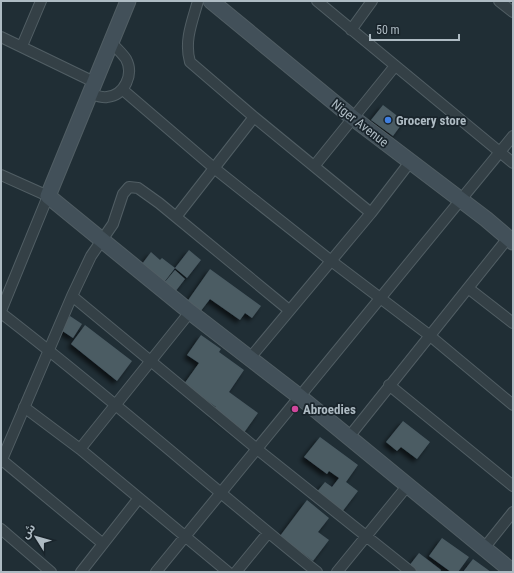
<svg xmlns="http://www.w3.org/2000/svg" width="514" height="573" font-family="'Roboto Condensed','Noto Sans Arabic',sans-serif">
<defs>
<filter id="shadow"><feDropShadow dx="-3.5" dy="3.5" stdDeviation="2" flood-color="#0009"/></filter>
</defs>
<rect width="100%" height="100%" fill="#202e35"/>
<!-- building -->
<path fill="#4b5c64" filter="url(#shadow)" d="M383,105L404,121L393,136L371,120Z
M189,250L201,260L187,278L175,268Z
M151,252L160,260L162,258L175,268L162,285L139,268Z
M210,269L261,306L252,318L245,313L240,320L210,299L197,316L184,306Z
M175,270L185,279L175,292L164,283Z
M70,316L82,324L73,338L61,330Z
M85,325L132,361L117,381L71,344Z
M201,335L221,349L219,352L244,370L229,392L258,413L243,434L213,412L216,407L184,384L199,363L187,355Z
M403,421L430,442L417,459L401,447L397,451L386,442Z
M320,437L358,465L346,482L358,491L342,512L316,493L325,482L332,487L339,478L329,471L327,474L304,457Z
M307,500L329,518L318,532L329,540L313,561L280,536Z
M442,538L469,557L458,572H451L429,556Z
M419,553L441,570L440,572H417L409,566Z
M473,559L491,572H463Z"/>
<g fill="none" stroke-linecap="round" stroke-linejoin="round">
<defs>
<path id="street" d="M198,1C192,22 184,41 190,62L254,117L371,213
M317,1L513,163
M499,1L513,12
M351,30L372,1
M1,37L94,82
M22,46L41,1
M123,90L214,168L330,260L429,335L513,405
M89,93C95,95 101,98 107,97C125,95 134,74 126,59C122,53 116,48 111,42
M315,165L395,66
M1,175L48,196L1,311
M176,217L254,117
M468,288L513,323
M72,296L257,449L411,572
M1,313C109,396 211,487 317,572
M250,358L371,213L410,162
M389,385L513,486
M24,407L80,449L228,572
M348,438L508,238
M80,449L190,312
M2,460L102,543
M1,462L72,296L91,256L113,224L123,194L129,187L138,188L159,203L289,310
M1,529L51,572
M485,547L513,512
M81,572L139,498
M156,572L513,136
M236,572L268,533
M337,572L408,485"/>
<path id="secondary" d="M128,1L48,196L190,312L300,397L513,572
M211,1L353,118L486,219L513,242"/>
</defs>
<!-- street casing -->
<use href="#street" stroke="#515e64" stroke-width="12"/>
<!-- secondary casing -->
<use href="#secondary" stroke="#515e64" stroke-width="17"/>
<!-- street -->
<use href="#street" stroke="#344046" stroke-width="10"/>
<!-- secondary -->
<use href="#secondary" stroke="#425059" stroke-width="15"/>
</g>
<!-- markers -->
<circle fill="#3f7fe0" stroke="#19242b" stroke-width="1.5" cx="388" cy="120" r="4"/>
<circle fill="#d1479c" stroke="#19242b" stroke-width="1.5" cx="295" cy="409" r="4"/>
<g text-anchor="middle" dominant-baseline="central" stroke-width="3.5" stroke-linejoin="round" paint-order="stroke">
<!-- poi labels -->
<g font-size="13" font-weight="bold" fill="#aebbc3" stroke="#19242b" text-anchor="start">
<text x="396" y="120">Grocery store</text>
<text x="303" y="409">Abroedies</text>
</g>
<!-- street labels -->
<g font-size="13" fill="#aebbc3" stroke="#19242b">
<text transform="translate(360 123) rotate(38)">Niger Avenue</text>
</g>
</g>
<!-- border -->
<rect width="514" height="573" fill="none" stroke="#aebbc3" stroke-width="4"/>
<!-- north arrow -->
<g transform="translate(36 537) rotate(307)" stroke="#19242b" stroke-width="3" paint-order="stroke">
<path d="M0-3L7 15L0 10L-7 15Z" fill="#aebbc3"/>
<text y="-6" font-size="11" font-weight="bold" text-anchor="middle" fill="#aebbc3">ش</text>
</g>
<!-- scale -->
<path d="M370 34v6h89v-6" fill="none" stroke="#aebbc3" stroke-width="2"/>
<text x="376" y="34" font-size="12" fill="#aebbc3" stroke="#19242b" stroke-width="3" paint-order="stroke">50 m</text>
</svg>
